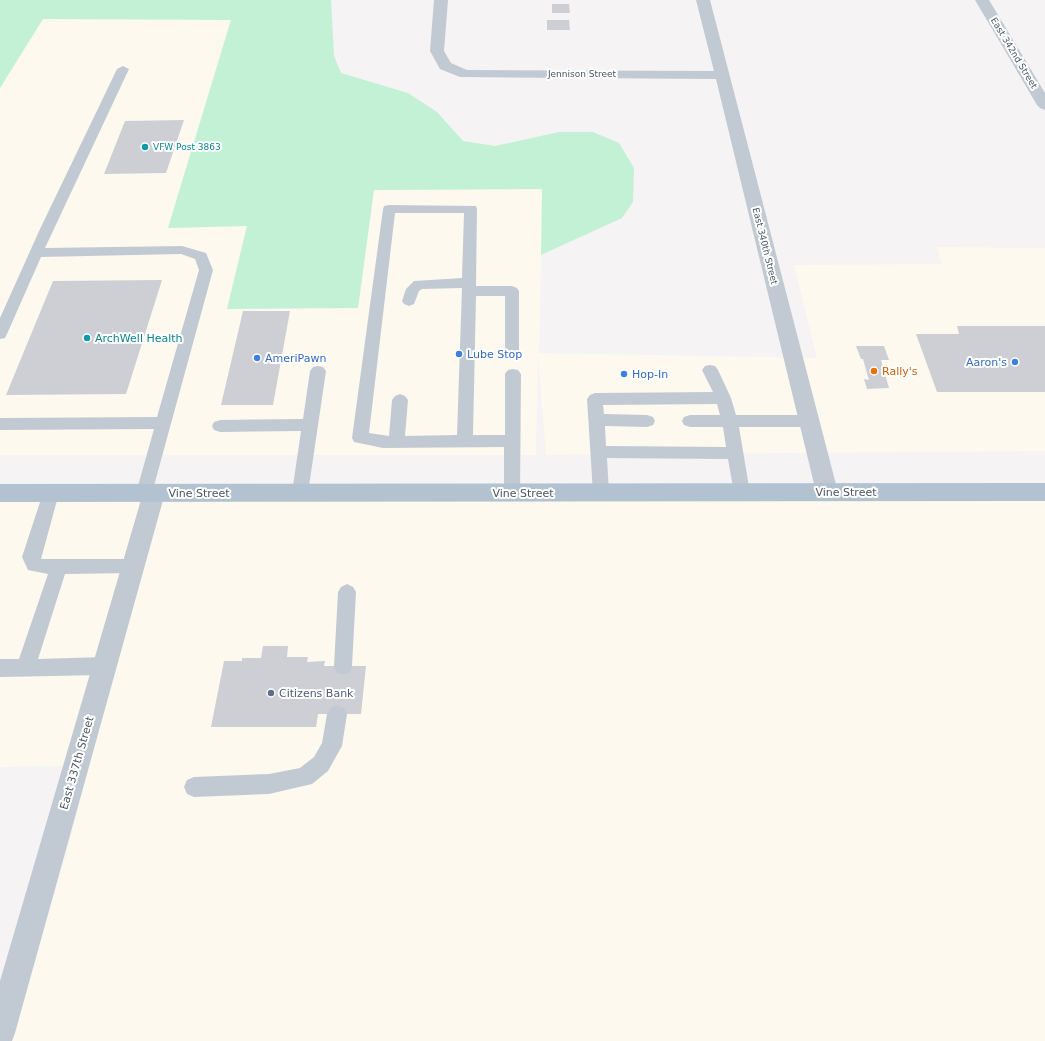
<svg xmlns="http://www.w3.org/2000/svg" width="1045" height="1041" font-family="'DejaVu Sans',sans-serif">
<rect width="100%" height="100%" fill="#f5f3f3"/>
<!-- commercial -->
<path fill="#fdf9ef" d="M43,19H231L168,228L247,226L227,309L358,308L374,190L543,189L539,353L817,358L794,265L942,264L937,247L1045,248V451L546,455L538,358L536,455H0V88Z
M0,500H144L65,766L0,767Z
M158,500L448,502L1045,500V1041H12L68,847Z"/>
<!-- green -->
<path fill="#c3f1d5" d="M0,0H331L334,56L341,73L408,93L437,112L463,141L495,146L559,132H593L619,143L634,168L633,202L622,218L541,255L542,189L374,190L358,308L227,309L247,226L168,228L231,20L43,19L0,88Z"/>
<!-- building -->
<path fill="#cdcfd5" d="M552,4H569L570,13H552Z
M547,20H569L570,30H547Z
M184,120L166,173L104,174L125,121Z
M162,280L126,394L6,395L53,281Z
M243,311H290L273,405H221Z
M957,326H1045V392H937L916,334H959Z
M856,346H884L889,360H881L889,388L867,389L864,379L869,380L863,359H861Z
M263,646H288L287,657H308L307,662L325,661L324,666H366L361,714H318L316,727H211L224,661H242V658H261Z"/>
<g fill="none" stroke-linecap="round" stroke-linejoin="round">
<!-- lane -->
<path fill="#c1cad2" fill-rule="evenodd" d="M123,66L129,69L45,248L182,246L206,253L213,270L152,493L150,498L144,500L138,498L136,493L154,429L0,430V418L157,417L199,270L195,259L181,254L41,257L7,334L5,338L0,339V318L40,229L117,69Z
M389,205L476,206L477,209L476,286H512L517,288L519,291V350L517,354L512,355L507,354L505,350V296H476L473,435H505V374L508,370L513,369L518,370L521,374L520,493L518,498L512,500L506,498L504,493V447L383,448L354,442L352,438L383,209L384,206ZM395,213H464L462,278L414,281L406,289L402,301L404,304L409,306L414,304L419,291L422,289L462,288L457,435L405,436L408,400L405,396L400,394L395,396L392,400L389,436L369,433Z
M710,365L715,366L718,370L731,398L736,415H809L815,417L817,421L815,425L809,427H739L750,493L748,498L742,500L736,498L734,493L728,459L607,458L609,493L607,498L601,500L595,498L593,493L587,399L590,395L595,393L713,392L702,370L705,366ZM717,404L720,415H690L684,417L682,421L684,425L690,427H723L726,447L606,446L605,426L647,427L653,425L655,421L653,417L647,415L604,414L603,405Z
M318,366L323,367L326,371L308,493L306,498L300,500L294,498L292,493L301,431L220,432L214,430L212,426L214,422L220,420L303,419L310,371L313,367Z
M51,486L57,488L59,493L41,559H133L139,561L142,566L139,571L133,573L65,574L38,659L104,657L111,660L113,666L111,672L104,675L0,677V659H19L48,574L28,570L22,557L43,493L45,488Z
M347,584L353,587L356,592L352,666L350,672L343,675L336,672L334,666L338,592L341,587Z
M337,705L344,708L347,714L342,746L328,771L312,784L269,794L194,797L187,794L184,787L187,780L194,777L269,774L300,768L314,757L322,743L327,714L330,708Z"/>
<!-- street -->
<path fill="#c1cad2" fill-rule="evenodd" d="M434,0H448L444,51L451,63L467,70L714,71L696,0H710L838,492L835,498L827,501L819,498L816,492L716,79L460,77L440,69L430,51Z
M975,0H989L1045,93V110L1040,108L1037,105Z
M154,484L162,487L165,493L15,1033L12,1041H0V981L143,493L146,487Z"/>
<!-- primary -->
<path fill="#b3c2d1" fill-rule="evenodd" d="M1045,483V501L0,502V484Z"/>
</g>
<!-- markers -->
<g fill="#0f9aa8" stroke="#fff" stroke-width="1.5">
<circle cx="145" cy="147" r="4"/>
<circle cx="87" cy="338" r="4"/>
</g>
<g fill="#3f7fe0" stroke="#fff" stroke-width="1.5">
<circle cx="459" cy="354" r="4"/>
<circle cx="257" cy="358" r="4"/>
<circle cx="1015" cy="362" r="4"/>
<circle cx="624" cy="374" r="4"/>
</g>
<circle fill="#e8710a" stroke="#fff" stroke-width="1.5" cx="874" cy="371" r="4"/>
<circle fill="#5c6f8a" stroke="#fff" stroke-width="1.5" cx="271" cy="693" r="4"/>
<g text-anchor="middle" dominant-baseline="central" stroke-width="4" stroke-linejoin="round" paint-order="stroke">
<!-- far-street labels -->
<g font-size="9" fill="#4a5661" stroke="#fff">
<text transform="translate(1014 53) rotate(59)">East 342nd Street</text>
<text x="582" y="74">Jennison Street</text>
<text transform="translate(765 246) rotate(76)">East 340th Street</text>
</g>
<!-- far-culture labels -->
<g font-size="9" fill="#0d838f" stroke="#fff" text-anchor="start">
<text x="153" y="147">VFW Post 3863</text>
</g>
<!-- culture labels -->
<g font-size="11" fill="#0d838f" stroke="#fff" text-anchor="start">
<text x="95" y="338">ArchWell Health</text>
</g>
<!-- shop labels -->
<g font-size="11" fill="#366cbe" stroke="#fff" text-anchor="start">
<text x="467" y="354">Lube Stop</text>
<text x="265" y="358">AmeriPawn</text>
<text x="1007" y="362" text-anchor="end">Aaron's</text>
<text x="632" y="374">Hop-In</text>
</g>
<!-- food labels -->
<g font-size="11" fill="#c56008" stroke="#fff" text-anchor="start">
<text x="882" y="371">Rally's</text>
</g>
<!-- street labels -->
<g font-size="11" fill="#4a5661" stroke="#fff">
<text x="846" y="492">Vine Street</text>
<text x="199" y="493">Vine Street</text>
<text x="523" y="493">Vine Street</text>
<text transform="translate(77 763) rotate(-74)">East 337th Street</text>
</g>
<!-- service labels -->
<g font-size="11" fill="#4e5e75" stroke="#fff" text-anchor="start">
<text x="279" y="693">Citizens Bank</text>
</g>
</g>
</svg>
